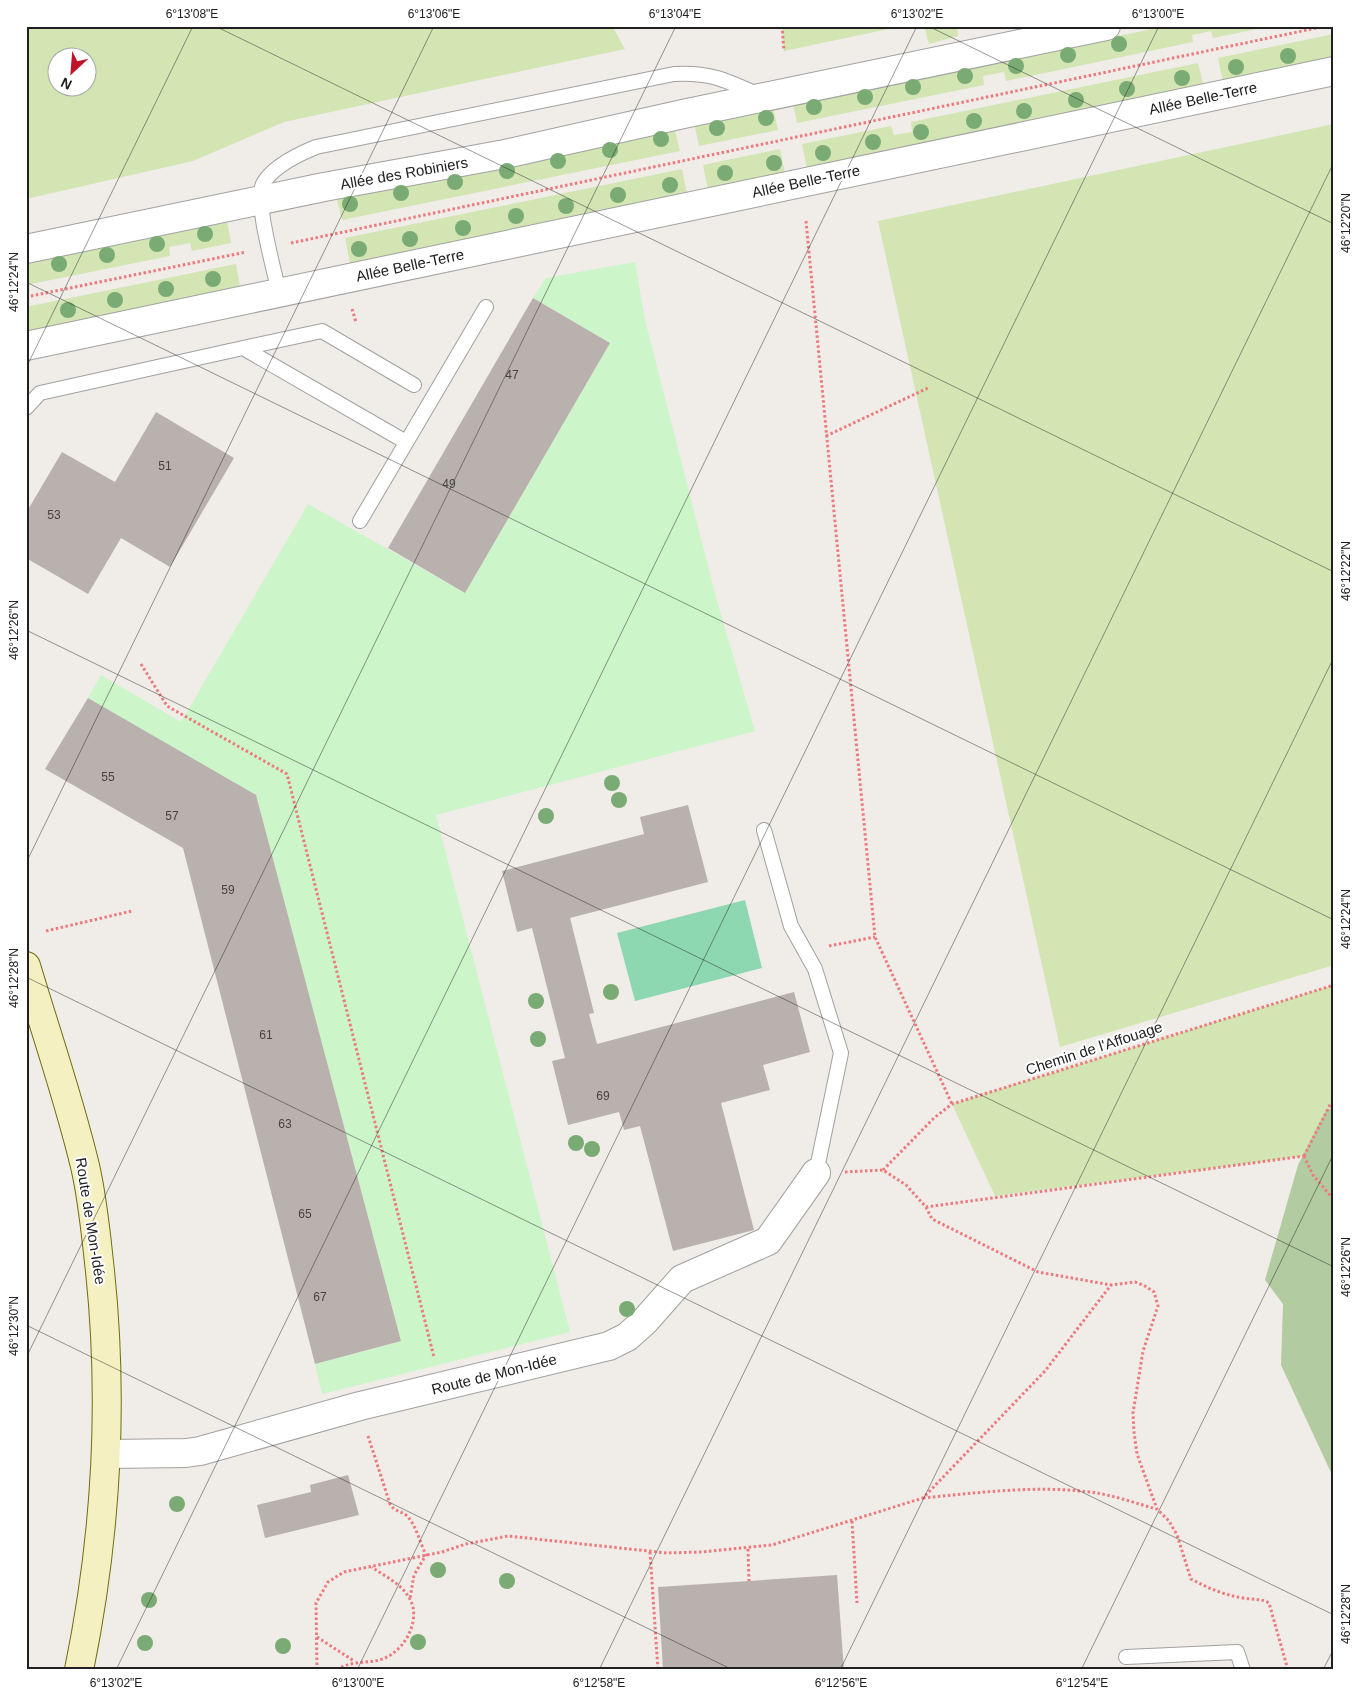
<svg xmlns="http://www.w3.org/2000/svg" width="1360" height="1696" font-family="Helvetica,sans-serif">
<rect width="100%" height="100%" fill="#f0ece8"/>
<!-- grass -->
<path fill="#d2e5b3" fill-rule="evenodd" d="M26,26H612L625,49L284,122L193,161L26,199ZM58,58H88V88H58Z
M782,26H903L784,51Z
M924,26H957L958,36L929,44Z
M1167,26H1272L1213,38L1211,31L1192,35L1193,42L1006,81L1004,72L983,76L984,85L797,123L793,103Z
M1334,34V59L1223,82L1218,58Z
M1198,63L1204,88L807,169L802,144L891,126L894,135L912,132L911,122Z
M773,107L778,130L699,146L694,123Z
M1334,124V965L1060,1047L878,221Z
M674,127L680,151L342,220L336,196Z
M780,149L785,173L708,189L703,165Z
M682,169L687,194L350,263L345,238Z
M227,221L231,243L192,251L190,243L169,247L170,256L26,285V262Z
M236,264L240,287L26,331V307Z
M1334,985V1108L1326,1110L1304,1156L995,1196L952,1104Z"/>
<!-- forest -->
<path fill="#b3cba0" d="M1334,1108V1479L1281,1365L1283,1304L1265,1280L1298,1165L1326,1110Z"/>
<!-- park -->
<path fill="#ccf5ca" d="M635,262L645,320L717,601L755,731L436,815L570,1332L322,1394L315,1364L401,1341L256,796L88,698L101,675L181,722L308,504L465,593L610,343L533,298L546,278Z"/>
<!-- pitch -->
<path fill="#8dd7b1" d="M745,900L762,968L635,1001L617,933Z"/>
<!-- building -->
<path fill="#b9b1ad" d="M533,298L610,343L465,593L388,548Z
M156,412L234,458L170,567L121,538L88,594L26,558V513L62,452L115,482Z
M88,698L256,795L401,1341L315,1364L183,848L45,769Z
M688,805L708,882L570,918L594,1013L589,1014L597,1044L794,992L810,1052L763,1065L770,1090L721,1103L754,1230L673,1251L640,1126L624,1130L619,1112L568,1125L552,1061L565,1058L532,928L517,932L502,871L644,834L640,817Z
M348,1475L359,1515L265,1538L257,1505L311,1492L310,1485Z
M837,1575L844,1670H663L658,1587Z"/>
<g fill="none" stroke-linecap="round" stroke-linejoin="round">
<defs>
<path id="lane" d="M279,293C275,272 254,201 263,184C272,167 299,154 316,147L674,74C710,72 726,80 759,95
M243,348L322,331L414,385
M26,408L40,393L243,348L406,442
M360,521L486,307
M764,830L791,926L815,969L841,1053L816,1173
M1126,1657L1237,1652L1243,1670"/>
<path id="street" d="M26,249L324,187L505,154L683,114L1106,26
M26,346L1334,71
M108,1454L186,1453L200,1451L360,1406L609,1346L627,1337L644,1322L682,1279L768,1241L816,1173"/>
<path id="secondary" d="M26,966C46,1033 69,1099 85,1166C93,1200 96,1236 100,1271C114,1405 106,1538 79,1670"/>
</defs>
<!-- lane casing -->
<use href="#lane" stroke="#a1a1a1" stroke-width="16"/>
<!-- street casing -->
<use href="#street" stroke="#a1a1a1" stroke-width="30"/>
<!-- secondary casing -->
<use href="#secondary" stroke="#6f6d0f" stroke-width="30"/>
<!-- path -->
<path stroke="#ed7b7e" stroke-width="3" stroke-dasharray="2.5 2.5" stroke-linecap="butt" d="M782,26L784,51
M806,221L875,937L952,1104
M291,243L1326,26
M26,297L246,252
M352,309L356,322
M826,436L930,387
M141,664L167,706L287,774L434,1357
M46,931L132,911
M829,946L875,937
M1304,1156L1331,1103L1334,1101
M1304,1156L1313,1175L1334,1200
M883,1170L934,1118L952,1104L1334,985
M845,1172L883,1170L906,1185L926,1207L1304,1156
M926,1207L932,1219L1038,1272L1111,1285L1135,1282L1145,1286L1154,1292L1158,1306L1143,1351L1133,1413L1134,1432L1137,1454L1157,1509L1169,1521L1177,1535L1191,1579C1208,1588 1224,1595 1243,1598C1253,1600 1260,1598 1269,1603L1288,1670
M368,1436L390,1504C394,1511 400,1511 406,1515C416,1524 420,1543 426,1555L414,1575L410,1599
M923,1498C975,1493 1029,1486 1081,1491C1107,1493 1132,1502 1156,1509
M852,1521L857,1603
M748,1549L749,1581
M650,1552L658,1670
M317,1637L354,1661
M317,1670L316,1603L328,1582L344,1572L442,1552L466,1544L508,1536L667,1553L702,1552L772,1545L923,1498L1045,1371L1111,1285
M337,1670C352,1659 369,1665 385,1658C406,1649 423,1617 408,1596C400,1583 384,1576 372,1567"/>
<!-- lane -->
<use href="#lane" stroke="#fff" stroke-width="14"/>
<!-- street -->
<use href="#street" stroke="#fff" stroke-width="28"/>
<!-- secondary -->
<use href="#secondary" stroke="#f4f0c1" stroke-width="28"/>
</g>
<!-- trees -->
<g fill="#7bab74">
<circle cx="1119" cy="44" r="8"/>
<circle cx="1068" cy="55" r="8"/>
<circle cx="1288" cy="56" r="8"/>
<circle cx="1016" cy="66" r="8"/>
<circle cx="1236" cy="67" r="8"/>
<circle cx="965" cy="76" r="8"/>
<circle cx="1182" cy="78" r="8"/>
<circle cx="913" cy="87" r="8"/>
<circle cx="1127" cy="89" r="8"/>
<circle cx="865" cy="97" r="8"/>
<circle cx="1076" cy="100" r="8"/>
<circle cx="814" cy="107" r="8"/>
<circle cx="1024" cy="111" r="8"/>
<circle cx="766" cy="118" r="8"/>
<circle cx="974" cy="121" r="8"/>
<circle cx="717" cy="128" r="8"/>
<circle cx="921" cy="132" r="8"/>
<circle cx="661" cy="139" r="8"/>
<circle cx="873" cy="142" r="8"/>
<circle cx="610" cy="150" r="8"/>
<circle cx="823" cy="153" r="8"/>
<circle cx="558" cy="161" r="8"/>
<circle cx="774" cy="163" r="8"/>
<circle cx="507" cy="171" r="8"/>
<circle cx="725" cy="173" r="8"/>
<circle cx="455" cy="182" r="8"/>
<circle cx="670" cy="185" r="8"/>
<circle cx="401" cy="193" r="8"/>
<circle cx="618" cy="195" r="8"/>
<circle cx="350" cy="204" r="8"/>
<circle cx="566" cy="206" r="8"/>
<circle cx="516" cy="216" r="8"/>
<circle cx="463" cy="228" r="8"/>
<circle cx="205" cy="234" r="8"/>
<circle cx="410" cy="239" r="8"/>
<circle cx="157" cy="244" r="8"/>
<circle cx="359" cy="249" r="8"/>
<circle cx="107" cy="255" r="8"/>
<circle cx="59" cy="264" r="8"/>
<circle cx="213" cy="279" r="8"/>
<circle cx="166" cy="289" r="8"/>
<circle cx="115" cy="300" r="8"/>
<circle cx="68" cy="310" r="8"/>
<circle cx="612" cy="783" r="8"/>
<circle cx="619" cy="800" r="8"/>
<circle cx="546" cy="816" r="8"/>
<circle cx="611" cy="992" r="8"/>
<circle cx="536" cy="1001" r="8"/>
<circle cx="538" cy="1039" r="8"/>
<circle cx="576" cy="1143" r="8"/>
<circle cx="592" cy="1149" r="8"/>
<circle cx="627" cy="1309" r="8"/>
<circle cx="177" cy="1504" r="8"/>
<circle cx="438" cy="1570" r="8"/>
<circle cx="507" cy="1581" r="8"/>
<circle cx="149" cy="1600" r="8"/>
<circle cx="418" cy="1642" r="8"/>
<circle cx="145" cy="1643" r="8"/>
<circle cx="283" cy="1646" r="8"/>
</g>
<!-- ticks -->
<path fill="none" stroke="#202020" stroke-width="1" stroke-opacity="0.45" d="M215,26L1334,572M928,26L1334,224M26,282L1334,920M26,368L193,26M26,630L1334,1267M26,863L434,26M26,977L1334,1615M26,1325L733,1670M26,1358L676,26M116,1670L917,26M357,1670L1159,26M599,1670L1334,162M840,1670L1334,657M1081,1670L1334,1153M1323,1670L1334,1648"/>
<g text-anchor="middle" dominant-baseline="central" stroke-width="4" stroke-linejoin="round" paint-order="stroke">
<!-- number labels -->
<g font-size="12" fill="#464443">
<text x="512" y="375">47</text>
<text x="165" y="466">51</text>
<text x="449" y="484">49</text>
<text x="54" y="515">53</text>
<text x="108" y="777">55</text>
<text x="172" y="816">57</text>
<text x="228" y="890">59</text>
<text x="266" y="1035">61</text>
<text x="603" y="1096">69</text>
<text x="285" y="1124">63</text>
<text x="305" y="1214">65</text>
<text x="320" y="1297">67</text>
</g>
<!-- street labels -->
<g font-size="15" fill="#202020" stroke="#fff">
<text transform="translate(1203 98) rotate(-12)">Allée Belle-Terre</text>
<text transform="translate(404 173) rotate(-10)">Allée des Robiniers</text>
<text transform="translate(806 181) rotate(-12)">Allée Belle-Terre</text>
<text transform="translate(410 265) rotate(-12)">Allée Belle-Terre</text>
<text transform="translate(1094 1048) rotate(-18)">Chemin de l'Affouage</text>
<text transform="translate(91 1221) rotate(81)">Route de Mon-Idée</text>
<text transform="translate(494 1374) rotate(-14)">Route de Mon-Idée</text>
</g>
</g>
<!-- border -->
<rect width="1360" height="1696" fill="none" stroke="#ffffff" stroke-width="55"/>
<!-- north arrow -->
<g transform="translate(72 72) rotate(206)"><circle r="24" fill="#ffffff" stroke="#a6a6a6"/>
<path d="M0-4L9 19L0 12L-9 19Z" fill="#be1329"/>
<text y="-8" font-size="14" font-weight="bold" text-anchor="middle" fill="#202020">N</text>
</g>
<rect x="28" y="28" width="1304" height="1640" fill="none" stroke="#202020" stroke-width="2"/>
<g font-size="12" text-anchor="middle" fill="#202020">
<text x="192" y="18">6°13'08"E</text>
<text x="434" y="18">6°13'06"E</text>
<text x="675" y="18">6°13'04"E</text>
<text x="917" y="18">6°13'02"E</text>
<text x="1158" y="18">6°13'00"E</text>
<text transform="translate(1346 223) rotate(-90)" y="4">46°12'20"N</text>
<text transform="translate(14 282) rotate(-90)" y="4">46°12'24"N</text>
<text transform="translate(1346 571) rotate(-90)" y="4">46°12'22"N</text>
<text transform="translate(14 630) rotate(-90)" y="4">46°12'26"N</text>
<text transform="translate(1346 919) rotate(-90)" y="4">46°12'24"N</text>
<text transform="translate(14 978) rotate(-90)" y="4">46°12'28"N</text>
<text transform="translate(1346 1267) rotate(-90)" y="4">46°12'26"N</text>
<text transform="translate(14 1326) rotate(-90)" y="4">46°12'30"N</text>
<text transform="translate(1346 1614) rotate(-90)" y="4">46°12'28"N</text>
<text x="116" y="1687">6°13'02"E</text>
<text x="358" y="1687">6°13'00"E</text>
<text x="599" y="1687">6°12'58"E</text>
<text x="841" y="1687">6°12'56"E</text>
<text x="1082" y="1687">6°12'54"E</text>
</g>
</svg>
